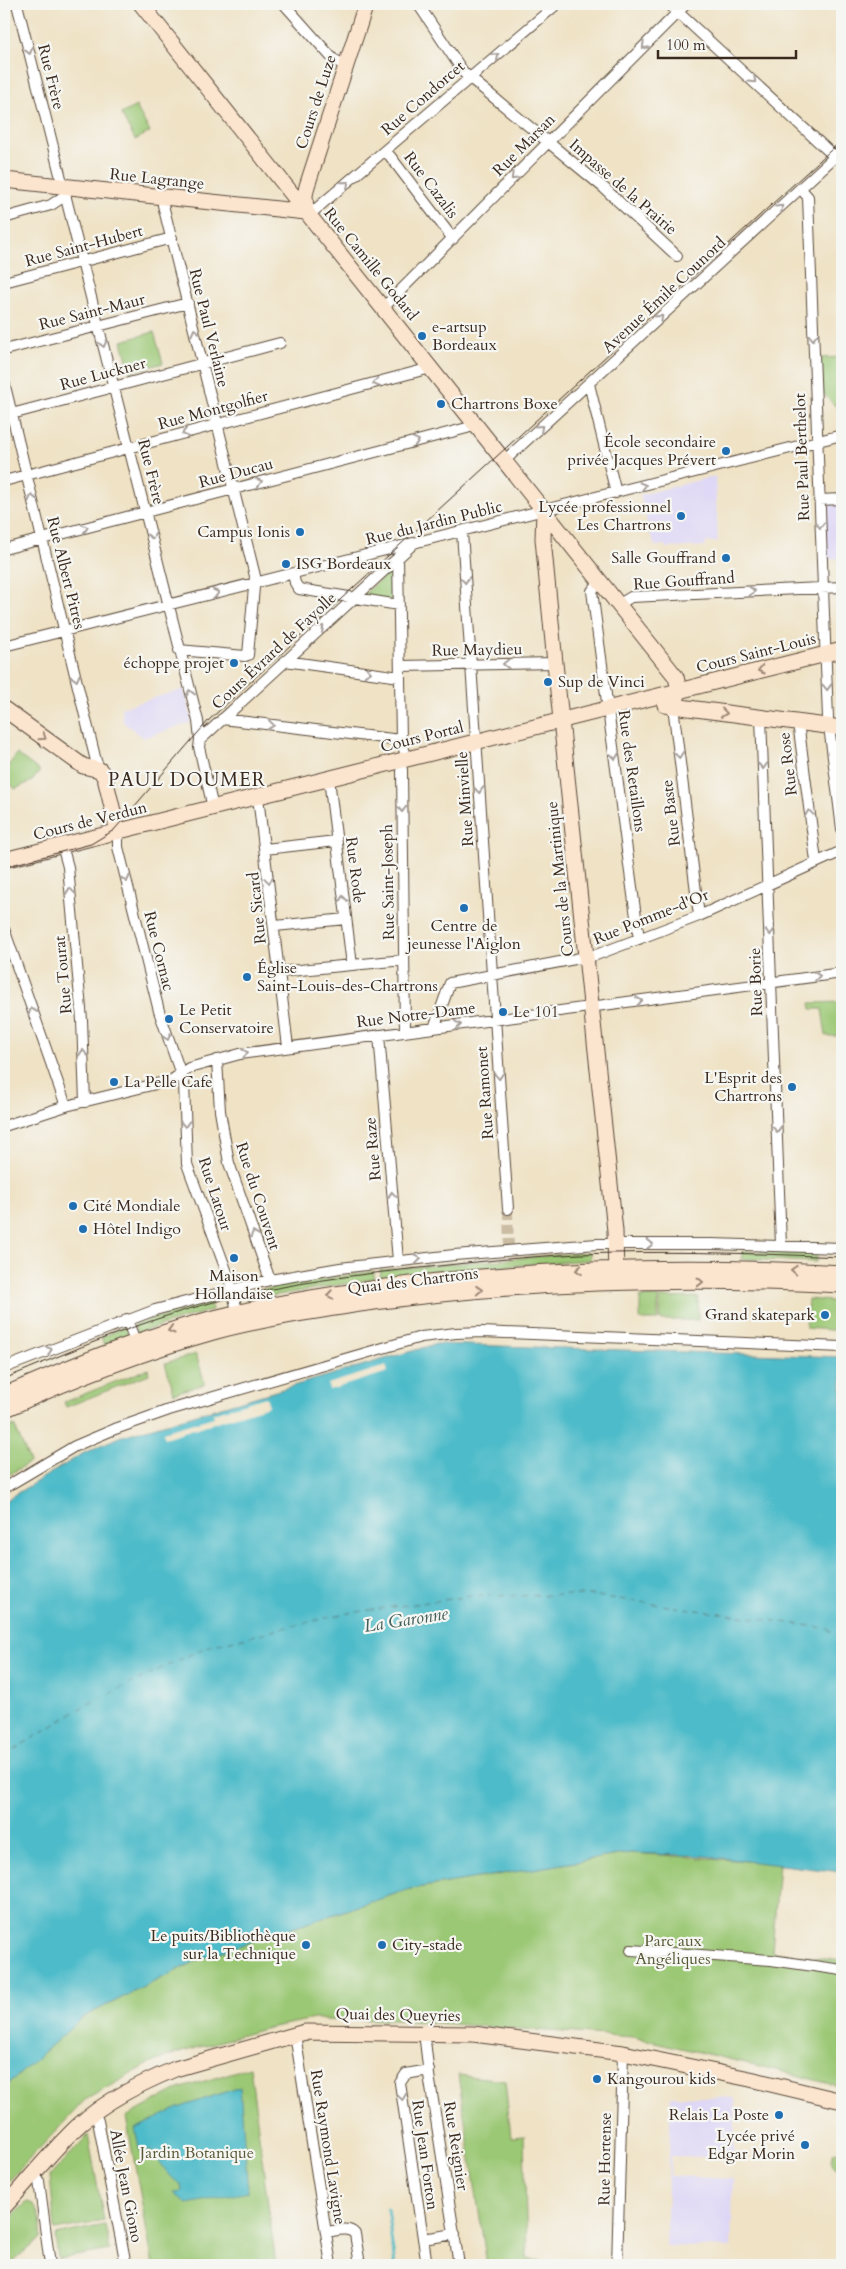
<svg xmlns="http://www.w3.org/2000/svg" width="846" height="2269" font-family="Cardo,serif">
<rect width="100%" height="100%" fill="#f6f6f2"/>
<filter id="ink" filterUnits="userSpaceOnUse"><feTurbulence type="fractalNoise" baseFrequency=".02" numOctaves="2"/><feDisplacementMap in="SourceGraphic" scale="10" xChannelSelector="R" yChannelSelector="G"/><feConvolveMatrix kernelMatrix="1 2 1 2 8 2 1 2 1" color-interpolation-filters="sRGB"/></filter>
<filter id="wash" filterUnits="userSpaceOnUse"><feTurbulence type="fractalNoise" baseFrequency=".0096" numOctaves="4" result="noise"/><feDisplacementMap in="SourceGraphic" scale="20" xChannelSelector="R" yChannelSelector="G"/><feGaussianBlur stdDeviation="1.12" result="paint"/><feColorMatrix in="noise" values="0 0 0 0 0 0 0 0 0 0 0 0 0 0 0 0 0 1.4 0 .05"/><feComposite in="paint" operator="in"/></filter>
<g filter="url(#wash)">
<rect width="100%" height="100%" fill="#efe2c5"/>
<!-- built -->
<path fill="#ddd5f6" d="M715,476L718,542H706V546L666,548L665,545L655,546L651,537L640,495Z
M842,501V558L826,559L824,502Z
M184,689L192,722L144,738L123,722L121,708Z
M671,2096L735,2098L734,2158L671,2156L670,2176L733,2179L731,2248L666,2246Z"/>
<!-- green -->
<path fill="#9bc875" stroke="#6b794a" d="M136,106L150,132L135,140L121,114Z
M154,332L163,363L130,372L122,341Z
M842,357V413L820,390L819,358Z
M391,570L395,572L396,602L360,598Z
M17,754L40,771L32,781L15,789L4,776V771Z
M842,1002V1022H839L840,1036H826L822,1009H811L810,1003Z
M742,1251L817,1254L816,1262L742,1259Z
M590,1252V1260L453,1270L381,1278L380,1270Z
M374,1271V1279L260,1298L258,1290Z
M640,1297H658V1320H640Z
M698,1297V1320H660V1298Z
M808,1299L842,1302V1331L806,1328Z
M210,1302L212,1310L137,1333L134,1324Z
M125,1327L129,1335L104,1345L101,1337Z
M196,1354L205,1384L174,1393L165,1363Z
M148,1369L149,1374L66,1407L64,1402Z
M14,1425L30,1462L4,1478V1430Z
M630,1853L779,1863L772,1952L842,1961V2087L772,2069L633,2037L396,2020L314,2019L268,2028L171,2055L149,2064L85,2100L4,2186V2088L83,2017L202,1958L410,1889Z
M250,2067L276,2265H153L126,2117L179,2089Z
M458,2075L505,2080L511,2137L524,2136L527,2259L542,2261V2265H487Z
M88,2135L104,2221L55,2230L50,2176Z
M842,2149V2170C836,2169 833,2166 831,2160L833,2153Z
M27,2202C42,2204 40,2225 42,2237L10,2265H4V2224Z
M105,2225L110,2250L58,2259L55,2235Z"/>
<!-- water -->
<path fill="#4ebbc9" stroke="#447274" d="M436,1344L842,1357V1872L703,1856L630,1853L410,1889L202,1958L83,2017L4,2088V1501L84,1453L119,1437Z
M240,2087L248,2192L187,2204L174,2192L182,2191L181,2184C170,2180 160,2160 151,2151H140L135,2129L178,2108Z"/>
<!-- pier -->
<path fill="#efe2c5" d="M386,1366L388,1372L329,1390L328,1384Z
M266,1397L269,1406L164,1438L163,1432L214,1417L213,1413Z"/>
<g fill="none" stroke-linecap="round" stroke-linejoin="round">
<!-- stream -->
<path stroke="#4ebbc9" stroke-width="2.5" d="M387,2209L395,2265"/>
<!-- ferry -->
<path stroke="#425d5a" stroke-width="1" stroke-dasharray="6 5" stroke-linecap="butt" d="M4,1756L84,1706L206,1647L342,1614L472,1596L590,1595L825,1628L842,1637"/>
</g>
</g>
<g filter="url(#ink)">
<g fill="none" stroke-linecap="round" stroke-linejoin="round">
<!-- street-tunnel -->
<path stroke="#cbbda4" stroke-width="10" stroke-dasharray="10 5" stroke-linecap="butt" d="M508,1209L509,1250"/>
<defs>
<path id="street" d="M17,4L198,721L200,740L199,747L213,808
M284,4L333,59L346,66
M418,4L464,73L604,188L677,256
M669,4L835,157
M384,151L390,156L453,239
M801,189L808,197L828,718L842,829
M163,197V205L255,576L248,655L245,656L179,650
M306,212L315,210L323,203L557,4
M4,218L51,205L66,195
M4,282L172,238
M383,308L686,4
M4,350L188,303
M4,382L96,761L100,770
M589,384L616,493
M4,416L280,343
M504,461L842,150
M4,481L423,370L429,366
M819,500L842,499
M462,532L508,1209
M4,549L467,428L474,423
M398,557L401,740L407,759
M293,574L295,583L299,589L399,605
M600,581L592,591L639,939
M618,605L631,597L842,587
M4,646L842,435
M285,661L400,677
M400,666L555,663
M675,706L674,714L699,916
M761,717L781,1245
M222,719L401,740
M798,722L816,861
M200,740L413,544
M400,761L402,770L405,1032
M329,779L352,965
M258,797L288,1047
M118,832V847L159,1011L184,1083L187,1164L229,1278L239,1318
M62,845L68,867L82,1020L85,1102
M265,849L336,841
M275,926L346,919
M4,929L66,1106
M279,972L404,960
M434,1028L450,983L596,955L699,916L842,851
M379,1035L398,1261
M217,1060L220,1111L229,1163L270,1280
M4,1126L66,1106L172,1080L189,1068L240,1054L842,973
M127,1319L137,1347
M4,1368L155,1310L270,1280L340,1268L454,1255L597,1244H711L842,1248
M4,1488L75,1446L115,1429L169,1410L421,1337L456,1333L482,1332L842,1347
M631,1950L771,1960L842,1970
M424,2032L429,2075L459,2265
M295,2034L331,2265
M94,2112L98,2121L126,2265
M34,2175L39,2181L50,2265
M326,2232C336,2231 348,2226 355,2234L360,2265
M423,2239L455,2234
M427,2265L400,2083L406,2074L429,2070
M617,2265L623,2053"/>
<path id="secondary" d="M141,4L676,677L679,690L675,706
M4,180L306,212
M306,212L305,195L307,186L366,4
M544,511L543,539L555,663L615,1231L616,1278
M665,705L842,728
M4,709L83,766L100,770L105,778L118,832
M4,860L842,650
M4,1395C71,1366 139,1338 210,1319C284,1300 362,1289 438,1281C573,1267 708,1265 842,1273
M4,1410C71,1379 142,1352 213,1332C266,1318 321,1310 374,1302C529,1281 686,1277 842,1285
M4,2207C29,2180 52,2150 79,2125C106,2100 142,2083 175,2069L305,2032L473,2034L623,2053L750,2079L842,2101"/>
</defs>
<!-- street casing -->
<use href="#street" stroke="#564637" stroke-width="12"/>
<!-- secondary casing -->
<use href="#secondary" stroke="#564637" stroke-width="17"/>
<!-- street -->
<use href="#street" stroke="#fff" stroke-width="10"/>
<!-- secondary -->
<use href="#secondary" stroke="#fce5cf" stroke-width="15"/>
<!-- tram -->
<path stroke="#3b2a1e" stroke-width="1" d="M4,867L91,844L114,830L209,720L842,140
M4,1379C73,1350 141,1321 214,1302C284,1284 357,1274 430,1267C491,1260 553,1254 614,1253C690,1251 766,1254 842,1257"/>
</g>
<!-- one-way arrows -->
<defs><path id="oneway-chevron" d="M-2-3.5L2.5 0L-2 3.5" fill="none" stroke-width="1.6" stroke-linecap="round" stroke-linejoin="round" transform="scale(1.25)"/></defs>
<g stroke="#a79f9a">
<use href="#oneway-chevron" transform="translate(645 46) rotate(135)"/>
<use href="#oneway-chevron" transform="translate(29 51) rotate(76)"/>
<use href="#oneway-chevron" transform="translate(496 56) rotate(-41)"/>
<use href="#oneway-chevron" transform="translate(753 80) rotate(43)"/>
<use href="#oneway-chevron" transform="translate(514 177) rotate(135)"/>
<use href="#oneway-chevron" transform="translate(346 184) rotate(-41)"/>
<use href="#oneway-chevron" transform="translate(780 208) rotate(-43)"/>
<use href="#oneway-chevron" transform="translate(660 318) rotate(-43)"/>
<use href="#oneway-chevron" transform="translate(195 332) rotate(-104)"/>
<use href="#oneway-chevron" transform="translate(813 337) rotate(88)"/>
<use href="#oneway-chevron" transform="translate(103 344) rotate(76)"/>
<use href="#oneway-chevron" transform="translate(376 383) rotate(165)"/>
<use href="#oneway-chevron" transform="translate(540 428) rotate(-42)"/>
<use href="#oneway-chevron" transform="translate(185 433) rotate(165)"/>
<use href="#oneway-chevron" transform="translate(416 441) rotate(-15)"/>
<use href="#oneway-chevron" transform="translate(259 482) rotate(-15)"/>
<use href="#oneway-chevron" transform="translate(643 486) rotate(-14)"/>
<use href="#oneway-chevron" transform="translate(32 498) rotate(-104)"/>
<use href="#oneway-chevron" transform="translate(820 525) rotate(88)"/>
<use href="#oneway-chevron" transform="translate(85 528) rotate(-15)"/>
<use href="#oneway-chevron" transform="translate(152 536) rotate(76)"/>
<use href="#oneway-chevron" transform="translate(465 580) rotate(86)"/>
<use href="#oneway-chevron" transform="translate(752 591) rotate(-2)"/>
<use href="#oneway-chevron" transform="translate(216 593) rotate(-14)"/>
<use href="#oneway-chevron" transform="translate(321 628) rotate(-42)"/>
<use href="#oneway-chevron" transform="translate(506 664) rotate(179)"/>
<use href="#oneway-chevron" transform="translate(368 672) rotate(8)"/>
<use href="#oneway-chevron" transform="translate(76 678) rotate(76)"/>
<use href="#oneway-chevron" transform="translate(827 687) rotate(88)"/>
<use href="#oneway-chevron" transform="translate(190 693) rotate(-104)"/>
<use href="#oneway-chevron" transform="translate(271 725) rotate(7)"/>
<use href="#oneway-chevron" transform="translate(679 755) rotate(83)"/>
<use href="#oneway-chevron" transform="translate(615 756) rotate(82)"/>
<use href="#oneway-chevron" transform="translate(763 766) rotate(87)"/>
<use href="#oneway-chevron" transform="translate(479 790) rotate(86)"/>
<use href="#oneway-chevron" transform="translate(402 809) rotate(89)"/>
<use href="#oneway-chevron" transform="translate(809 813) rotate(-98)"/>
<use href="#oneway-chevron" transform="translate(126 879) rotate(76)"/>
<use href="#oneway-chevron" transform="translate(269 880) rotate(82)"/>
<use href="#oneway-chevron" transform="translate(70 891) rotate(-95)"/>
<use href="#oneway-chevron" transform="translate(343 899) rotate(-97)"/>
<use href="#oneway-chevron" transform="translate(770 932) rotate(88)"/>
<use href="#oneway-chevron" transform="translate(817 976) rotate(-8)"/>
<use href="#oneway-chevron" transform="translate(639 1001) rotate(-8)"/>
<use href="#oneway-chevron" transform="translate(32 1011) rotate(-109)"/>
<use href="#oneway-chevron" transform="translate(458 1025) rotate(-8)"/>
<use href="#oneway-chevron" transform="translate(167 1037) rotate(72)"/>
<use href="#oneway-chevron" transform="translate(83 1053) rotate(-92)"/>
<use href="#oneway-chevron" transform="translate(245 1053) rotate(-10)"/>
<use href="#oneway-chevron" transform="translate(499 1076) rotate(86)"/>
<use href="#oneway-chevron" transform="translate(185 1124) rotate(87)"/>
<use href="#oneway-chevron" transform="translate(777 1129) rotate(88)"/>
<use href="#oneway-chevron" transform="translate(392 1195) rotate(-95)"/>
<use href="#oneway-chevron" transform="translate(254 1234) rotate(-109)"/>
<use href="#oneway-chevron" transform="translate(650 1244)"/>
<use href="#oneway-chevron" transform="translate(418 1259) rotate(-6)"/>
<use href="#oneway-chevron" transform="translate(49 1350) rotate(-21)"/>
<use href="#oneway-chevron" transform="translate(402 2097) rotate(82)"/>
</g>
<g stroke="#9c8876">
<use href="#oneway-chevron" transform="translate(761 670) rotate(166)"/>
<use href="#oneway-chevron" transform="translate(724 713) rotate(7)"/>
<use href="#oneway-chevron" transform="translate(43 737) rotate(35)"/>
<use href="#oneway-chevron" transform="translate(579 1270) rotate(176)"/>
<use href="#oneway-chevron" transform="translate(794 1270) rotate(-177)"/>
<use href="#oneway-chevron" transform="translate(700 1282)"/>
<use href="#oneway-chevron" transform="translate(479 1290) rotate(-4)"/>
<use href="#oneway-chevron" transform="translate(330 1295) rotate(170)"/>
<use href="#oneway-chevron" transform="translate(171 1330) rotate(164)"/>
</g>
</g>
<!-- markers -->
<g fill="#1f6fb2" stroke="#f6f6f2" stroke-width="2">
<circle cx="422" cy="336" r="5"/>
<circle cx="441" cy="404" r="5"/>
<circle cx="726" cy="451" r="5"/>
<circle cx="681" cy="516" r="5"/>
<circle cx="300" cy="532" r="5"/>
<circle cx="726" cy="558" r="5"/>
<circle cx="286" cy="564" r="5"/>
<circle cx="234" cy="663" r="5"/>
<circle cx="548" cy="682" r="5"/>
<circle cx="464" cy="908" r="5"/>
<circle cx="247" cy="977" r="5"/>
<circle cx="503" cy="1012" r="5"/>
<circle cx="169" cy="1019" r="5"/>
<circle cx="114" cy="1082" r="5"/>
<circle cx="792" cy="1087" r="5"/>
<circle cx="73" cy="1206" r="5"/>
<circle cx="83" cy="1229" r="5"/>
<circle cx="234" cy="1258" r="5"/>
<circle cx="825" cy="1315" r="5"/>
<circle cx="306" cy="1945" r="5"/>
<circle cx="382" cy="1945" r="5"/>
<circle cx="597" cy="2079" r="5"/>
<circle cx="779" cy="2115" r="5"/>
<circle cx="805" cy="2145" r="5"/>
</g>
<g text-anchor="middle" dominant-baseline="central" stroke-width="4.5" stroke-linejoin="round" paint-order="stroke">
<!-- street labels -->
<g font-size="16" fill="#3b2a1e" stroke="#f6f6f2">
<text transform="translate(51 77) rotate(76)">Rue Frère</text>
<text transform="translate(423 98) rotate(-41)">Rue Condorcet</text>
<text transform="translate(316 102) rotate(-72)">Cours de Luze</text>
<text transform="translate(524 145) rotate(-45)">Rue Marsan</text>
<text transform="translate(157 179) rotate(6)">Rue Lagrange</text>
<text transform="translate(431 185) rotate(53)">Rue Cazalis</text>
<text transform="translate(623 187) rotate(41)">Impasse de la Prairie</text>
<text transform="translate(84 246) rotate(-15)">Rue Saint-Hubert</text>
<text transform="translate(371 264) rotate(51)">Rue Camille Godard</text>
<text transform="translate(664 295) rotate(-43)">Avenue Émile Counord</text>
<text transform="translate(92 312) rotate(-14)">Rue Saint-Maur</text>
<text transform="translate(209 328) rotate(76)">Rue Paul Verlaine</text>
<text transform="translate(103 374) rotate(-15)">Rue Luckner</text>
<text transform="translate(213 410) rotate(-15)">Rue Montgolfier</text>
<text transform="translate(802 457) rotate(-92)">Rue Paul Berthelot</text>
<text transform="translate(151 472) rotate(76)">Rue Frère</text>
<text transform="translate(236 473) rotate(-15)">Rue Ducau</text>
<text transform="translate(434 523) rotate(-14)">Rue du Jardin Public</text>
<text transform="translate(66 573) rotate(76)">Rue Albert Pitres</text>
<text transform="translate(684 581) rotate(-4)">Rue Gouffrand</text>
<text transform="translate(477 650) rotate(-1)">Rue Maydieu</text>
<text transform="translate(274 651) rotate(-43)">Cours Évrard de Fayolle</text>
<text transform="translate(756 653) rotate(-14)">Cours Saint-Louis</text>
<text transform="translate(422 737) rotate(-14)">Cours Portal</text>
<text transform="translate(788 764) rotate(-97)">Rue Rose</text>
<text transform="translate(632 771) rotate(82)">Rue des Retaillons</text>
<text transform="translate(465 799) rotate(-94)">Rue Minvielle</text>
<text transform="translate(671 813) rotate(-97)">Rue Baste</text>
<text transform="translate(90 821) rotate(-14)">Cours de Verdun</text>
<text transform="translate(355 870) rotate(83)">Rue Rode</text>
<text transform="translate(560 879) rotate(-96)">Cours de la Martinique</text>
<text transform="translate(388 882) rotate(-91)">Rue Saint-Joseph</text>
<text transform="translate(257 908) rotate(-96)">Rue Sicard</text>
<text transform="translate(651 917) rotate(-22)">Rue Pomme-d'Or</text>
<text transform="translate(159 951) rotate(76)">Rue Cornac</text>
<text transform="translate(63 975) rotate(-95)">Rue Tourat</text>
<text transform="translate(756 982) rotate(-92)">Rue Borie</text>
<text transform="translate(416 1015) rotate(-7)">Rue Notre-Dame</text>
<text transform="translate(485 1093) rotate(-94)">Rue Ramonet</text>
<text transform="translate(373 1149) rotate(-95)">Rue Raze</text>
<text transform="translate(215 1194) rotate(72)">Rue Latour</text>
<text transform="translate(258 1196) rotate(72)">Rue du Couvent</text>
<text transform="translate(413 1281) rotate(-7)">Quai des Chartrons</text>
<text transform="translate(398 2015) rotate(1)">Quai des Queyries</text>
<text transform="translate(456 2146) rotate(81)">Rue Reignier</text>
<text transform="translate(328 2147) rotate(81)">Rue Raymond Lavigne</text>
<text transform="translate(425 2155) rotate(82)">Rue Jean Forton</text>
<text transform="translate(605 2159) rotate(-89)">Rue Hortense</text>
<text transform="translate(126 2186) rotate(79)">Allée Jean Giono</text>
</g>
<!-- poi labels -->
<g font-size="16" fill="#3b2a1e" stroke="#f6f6f2" text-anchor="start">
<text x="432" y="327">e-artsup<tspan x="432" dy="18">Bordeaux</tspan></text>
<text x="451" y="404">Chartrons Boxe</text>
<text x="716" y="442" text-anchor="end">École secondaire<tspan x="716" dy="18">privée Jacques Prévert</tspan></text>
<text x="671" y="507" text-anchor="end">Lycée professionnel<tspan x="671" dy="18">Les Chartrons</tspan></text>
<text x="290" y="532" text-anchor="end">Campus Ionis</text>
<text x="716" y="558" text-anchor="end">Salle Gouffrand</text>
<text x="296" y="564">ISG Bordeaux</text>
<text x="224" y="663" text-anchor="end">échoppe projet</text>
<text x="558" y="682">Sup de Vinci</text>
<text x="464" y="926" text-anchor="middle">Centre de<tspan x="464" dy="18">jeunesse l'Aiglon</tspan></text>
<text x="257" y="968">Église<tspan x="257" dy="18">Saint-Louis-des-Chartrons</tspan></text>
<text x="179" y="1010">Le Petit<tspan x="179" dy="18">Conservatoire</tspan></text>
<text x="513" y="1012">Le 101</text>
<text x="782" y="1078" text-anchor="end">L'Esprit des<tspan x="782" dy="18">Chartrons</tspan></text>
<text x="124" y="1082">La Pelle Cafe</text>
<text x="83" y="1206">Cité Mondiale</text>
<text x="93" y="1229">Hôtel Indigo</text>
<text x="234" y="1276" text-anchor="middle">Maison<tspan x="234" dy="18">Hollandaise</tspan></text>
<text x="815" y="1315" text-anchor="end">Grand skatepark</text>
<text x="296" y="1936" text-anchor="end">Le puits/Bibliothèque<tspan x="296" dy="18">sur la Technique</tspan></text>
<text x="392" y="1945">City-stade</text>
<text x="607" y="2079">Kangourou kids</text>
<text x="769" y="2115" text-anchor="end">Relais La Poste</text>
<text x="795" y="2136" text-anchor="end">Lycée privé<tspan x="795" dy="18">Edgar Morin</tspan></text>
</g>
<!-- park labels -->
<g font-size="16" fill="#585938" stroke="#f6f6f2">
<text x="673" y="1941">Parc aux<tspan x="673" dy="18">Angéliques</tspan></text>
<text x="197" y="2153">Jardin Botanique</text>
</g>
<!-- water labels -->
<g font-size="18" font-style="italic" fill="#425d5a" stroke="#f6f6f2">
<text transform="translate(406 1620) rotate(-9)">La Garonne</text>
</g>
<!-- quarter labels -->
<g font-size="19" letter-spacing="1" fill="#3b2a1e" stroke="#f6f6f2">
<text x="187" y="780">PAUL DOUMER</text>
</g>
</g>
<!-- margin -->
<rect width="846" height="2269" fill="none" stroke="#f6f6f2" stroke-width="20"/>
<!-- scale -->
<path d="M658 50v8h138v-8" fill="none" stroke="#3b2a1e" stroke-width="2.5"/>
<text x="666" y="50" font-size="15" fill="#3b2a1e" stroke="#f6f6f2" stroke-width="4" paint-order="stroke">100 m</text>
</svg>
